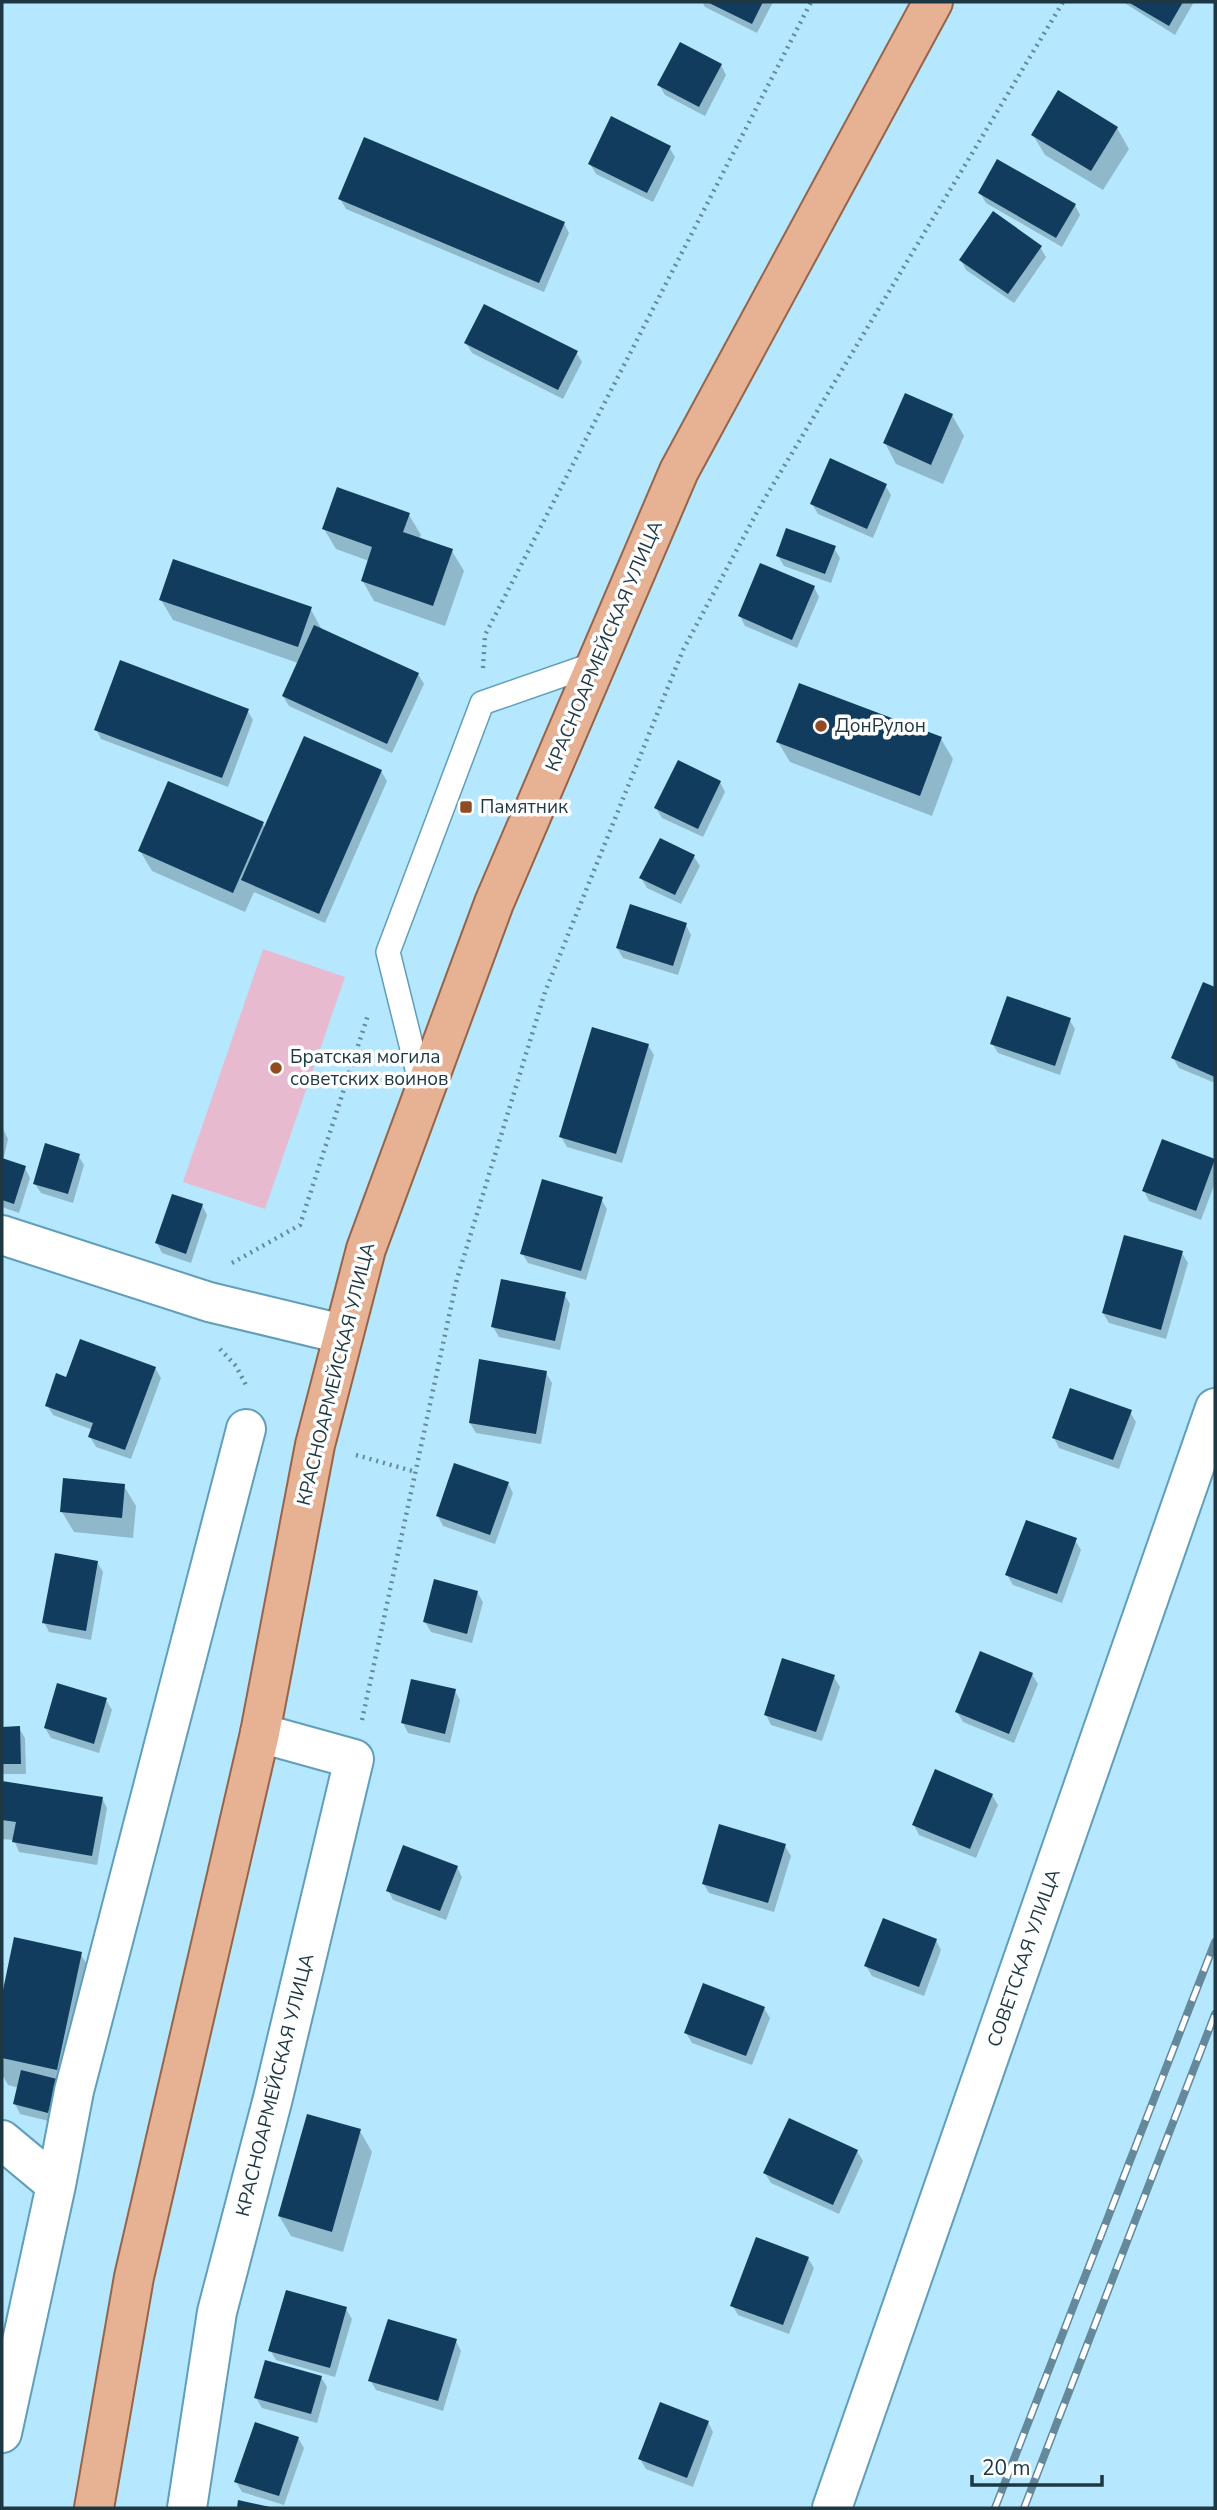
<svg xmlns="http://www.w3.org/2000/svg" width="1217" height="2510" font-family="'Nunito Sans',sans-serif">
<rect width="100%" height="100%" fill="#b5e7fe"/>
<!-- green -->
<path fill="#e7bad0" d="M263,949L345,977L265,1209L183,1182Z"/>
<!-- shadow -->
<path fill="#0003" d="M702,2H773L757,33L705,7Z
M1123,2H1194L1175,35Z
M721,65L726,75L705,116L665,95L659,85Z
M1117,128L1129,149L1103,190L1045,155L1033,135Z
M669,147L675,157L653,202L596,174L590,164Z
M980,193L1075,205L1080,215L1062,247L986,203Z
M340,199L564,223L569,233L544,292L346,209Z
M1040,247L1046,257L1014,303L966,270L961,260Z
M466,343L576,352L582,362L563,399L472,353Z
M952,415L964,436L943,484L896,464L885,443Z
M885,485L891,495L873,538L818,514L812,504Z
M409,515L421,535L419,539L452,551L464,571L445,626L374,601L362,580L369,561L336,549L324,529Z
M834,548L840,558L831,583L784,566L778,556Z
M814,587L819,597L797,648L745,626L740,616Z
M161,600L310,608L322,630L418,674L424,684L392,753L289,706L283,696L298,663L173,620Z
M247,710L253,720L228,787L101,739L96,729Z
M941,739L953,759L932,816L790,762L778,742Z
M381,771L387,781L325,923L254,892L245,912L152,871L140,851L263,824L265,828Z
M720,782L725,792L703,837L662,818L656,808Z
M694,857L700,866L681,904L647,888L641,878Z
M686,925L691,935L678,975L623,958L617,948Z
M1204,984L1215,989V1083L1179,1068L1173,1058Z
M1069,1019L1075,1029L1060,1075L998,1053L992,1043Z
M648,1045L654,1055L622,1163L567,1147L561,1137Z
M2,1127L8,1139L3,1161L25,1168L30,1178L19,1213L2,1207Z
M1163,1141L1215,1163V1183L1201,1220L1149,1201L1144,1191Z
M78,1155L84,1165L73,1203L41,1193L35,1184Z
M601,1199L607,1209L586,1280L528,1263L522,1253Z
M202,1205L207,1215L191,1263L162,1253L157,1243Z
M1182,1253L1188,1263L1166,1339L1109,1323L1103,1313Z
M564,1294L570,1304L560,1350L499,1337L493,1327Z
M155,1368L161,1378L131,1459L96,1447L90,1437L93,1430L53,1415L47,1405L67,1379Z
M546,1373L552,1383L541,1444L476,1433L470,1423Z
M1130,1412L1136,1422L1119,1469L1059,1448L1054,1438Z
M508,1483L513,1493L495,1544L443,1526L438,1516Z
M124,1486L136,1506L133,1538L74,1532L62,1512Z
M1075,1540L1081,1550L1062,1603L1013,1585L1007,1575Z
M97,1562L103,1572L91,1640L49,1632L44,1622Z
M477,1592L483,1602L472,1643L431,1632L425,1622Z
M1032,1674L1038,1684L1014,1743L963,1722L957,1712Z
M834,1677L840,1687L822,1741L771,1725L766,1715Z
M455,1691L460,1700L450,1743L408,1733L403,1723Z
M106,1700L112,1710L99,1753L51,1738L45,1728Z
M2,1721V1728H19L25,1738L26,1774H2Z
M2,1782L102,1798L107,1808L97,1865L19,1852L14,1840L2,1839Z
M992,1795L998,1805L976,1858L919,1835L914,1825Z
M785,1846L791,1856L774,1912L709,1893L703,1883Z
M457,1867L462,1877L446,1920L393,1900L388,1890Z
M15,1939L80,1953L98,1983L53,2122L20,2114L15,2104L19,2088L8,2085L2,2074V2004Z
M936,1940L941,1950L924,1996L872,1976L866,1966Z
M764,2008L770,2018L752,2065L692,2043L686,2033Z
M360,2131L372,2152L343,2252L291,2236L279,2216Z
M857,2151L863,2161L839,2214L771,2183L765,2173Z
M808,2258L814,2268L789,2334L738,2315L732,2305Z
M346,2309L352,2319L335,2377L276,2360L270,2350Z
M456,2341L461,2351L443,2411L376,2390L370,2380Z
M321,2377L327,2387L317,2423L262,2408L256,2398Z
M708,2422L713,2432L693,2487L646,2469L640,2459Z
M298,2438L304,2448L284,2505L242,2492L236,2482Z"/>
<!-- building -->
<path fill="#123c5e" d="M707,2H763L752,24Z
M1128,2H1183L1169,26Z
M680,42L722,64L699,107L657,85Z
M1058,90L1118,127L1091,171L1031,135Z
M611,116L671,146L647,193L588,164Z
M364,137L565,222L539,283L338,199Z
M997,159L1076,204L1056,238L978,193Z
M993,211L1042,246L1008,294L959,260Z
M484,304L578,351L558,390L464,343Z
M905,393L953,414L931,465L883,443Z
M830,458L887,484L867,529L810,504Z
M337,487L410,513L403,532L453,549L433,606L361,581L372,547L322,529Z
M786,528L836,546L825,574L776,556Z
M173,559L312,607L298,647L159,600Z
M760,563L815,586L792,640L738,616Z
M314,625L419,673L387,744L282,696Z
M120,660L249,709L222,778L94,730Z
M799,683L942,737L920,796L776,742Z
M304,736L382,770L319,914L241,880Z
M678,760L721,781L698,829L654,808Z
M168,781L264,822L233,893L138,851Z
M660,838L695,855L675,895L639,878Z
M630,904L687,923L673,966L616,948Z
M1203,982L1215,987V1077L1171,1058Z
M1007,996L1071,1018L1055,1066L990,1044Z
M592,1027L649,1044L616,1154L559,1137Z
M1162,1139L1215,1159L1196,1211L1142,1191Z
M45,1143L80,1154L68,1194L33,1184Z
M2,1158L26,1166L14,1204L2,1200Z
M542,1179L603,1197L581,1271L520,1254Z
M172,1194L203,1204L186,1254L155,1243Z
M1124,1235L1183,1251L1161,1330L1102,1313Z
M501,1279L566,1292L555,1341L491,1327Z
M80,1339L156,1367L125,1450L88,1437L93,1423L45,1406L56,1373L66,1377Z
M479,1359L547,1371L536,1434L469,1423Z
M1070,1388L1132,1410L1113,1460L1052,1438Z
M454,1463L509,1482L490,1535L436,1516Z
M63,1478L125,1484L122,1518L60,1512Z
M1026,1520L1077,1538L1057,1594L1005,1575Z
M55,1553L98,1561L86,1631L42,1623Z
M434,1579L478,1591L467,1634L423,1622Z
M980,1651L1033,1673L1009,1734L955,1712Z
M782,1658L835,1675L816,1732L764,1715Z
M411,1679L456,1689L445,1734L401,1723Z
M57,1683L107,1698L94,1744L44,1728Z
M20,1726L21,1764H2V1727Z
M935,1769L993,1794L970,1849L912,1825Z
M2,1781L103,1797L92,1856L12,1842L16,1822L2,1820Z
M719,1824L786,1844L768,1903L702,1884Z
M403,1845L458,1866L440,1911L386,1891Z
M883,1918L937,1939L919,1987L864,1966Z
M14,1937L82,1952L57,2070L2,2058V1995Z
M703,1983L765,2007L746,2056L684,2033Z
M21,2070L57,2079L48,2113L13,2104Z
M307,2114L361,2129L332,2232L278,2216Z
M789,2118L858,2150L833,2205L763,2173Z
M756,2237L809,2257L783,2325L730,2306Z
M286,2290L347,2307L330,2368L268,2351Z
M388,2319L457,2339L438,2401L368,2381Z
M265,2360L322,2376L311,2414L254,2398Z
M660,2402L709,2421L687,2478L638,2459Z
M255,2422L299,2437L279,2496L234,2482Z
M238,2500L270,2507V2508H237Z"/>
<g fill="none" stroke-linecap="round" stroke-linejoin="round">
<defs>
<path id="lane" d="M422,1089L388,952L482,703L597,663"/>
<path id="street" d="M2,1235L209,1302L342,1334
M2,2140L56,2185L2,2433
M56,2185L74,2091L246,1429
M187,2508L217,2312L273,2098L354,1759L260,1733
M832,2508L1215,1408"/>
<path id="primary" d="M94,2508L134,2277L260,1733L315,1445L366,1249L494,903L679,471L933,2"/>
</defs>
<!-- lane casing -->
<use href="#lane" stroke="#609eb9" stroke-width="26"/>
<!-- street casing -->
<use href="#street" stroke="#609eb9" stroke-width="42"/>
<!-- primary casing -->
<use href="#primary" stroke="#966549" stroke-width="42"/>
<!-- path -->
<path stroke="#648a9b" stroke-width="4.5" stroke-dasharray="2 5" stroke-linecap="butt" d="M483,668L485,635L811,2
M232,1263L300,1225L368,1015
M220,1349L236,1366L247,1387
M356,1455L416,1472
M362,1720L457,1279L545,992L683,650L762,503L1063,2"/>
<!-- lane -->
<use href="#lane" stroke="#fff" stroke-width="23"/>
<!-- street -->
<use href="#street" stroke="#fff" stroke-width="38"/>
<!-- primary -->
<use href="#primary" stroke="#e7b194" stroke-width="38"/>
<defs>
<path id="rail" d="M995,2508L1215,1942
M1024,2508L1215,2014"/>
</defs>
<!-- rail casing -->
<use href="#rail" stroke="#64899a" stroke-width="8"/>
<!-- rail -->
<use href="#rail" stroke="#fff" stroke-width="5" stroke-dasharray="16" stroke-linecap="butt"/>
</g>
<!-- markers -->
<g fill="#914b23" stroke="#fff" stroke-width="2.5">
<circle cx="821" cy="726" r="7"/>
<rect x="459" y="800" width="14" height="14" rx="3.5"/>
<circle cx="276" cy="1068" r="7"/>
</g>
<g text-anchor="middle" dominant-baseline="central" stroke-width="7" stroke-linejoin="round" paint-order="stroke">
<!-- street labels -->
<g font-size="19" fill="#1d3843" stroke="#fff">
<text transform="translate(604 646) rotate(-67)">КРАСНОАРМЕЙСКАЯ УЛИЦА</text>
<text transform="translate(336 1374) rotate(-76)">КРАСНОАРМЕЙСКАЯ УЛИЦА</text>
<text transform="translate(1024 1958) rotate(-71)">СОВЕТСКАЯ УЛИЦА</text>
<text transform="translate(275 2085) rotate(-76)">КРАСНОАРМЕЙСКАЯ УЛИЦА</text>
</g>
<!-- poi labels -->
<g font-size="19" fill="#1d3843" stroke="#fff" text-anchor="start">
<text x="835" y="726">ДонРулон</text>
<text x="480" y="807">Памятник</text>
<text x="290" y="1057">Братская могила<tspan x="290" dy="22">советских воинов</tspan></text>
</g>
</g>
<!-- border -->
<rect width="1217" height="2510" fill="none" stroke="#1d3843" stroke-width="7"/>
<!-- scale -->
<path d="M972 2475v10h130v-10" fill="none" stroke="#1d3843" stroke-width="3.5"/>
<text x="982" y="2475" font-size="21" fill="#1d3843" stroke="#ffffff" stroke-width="5" paint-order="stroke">20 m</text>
</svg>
